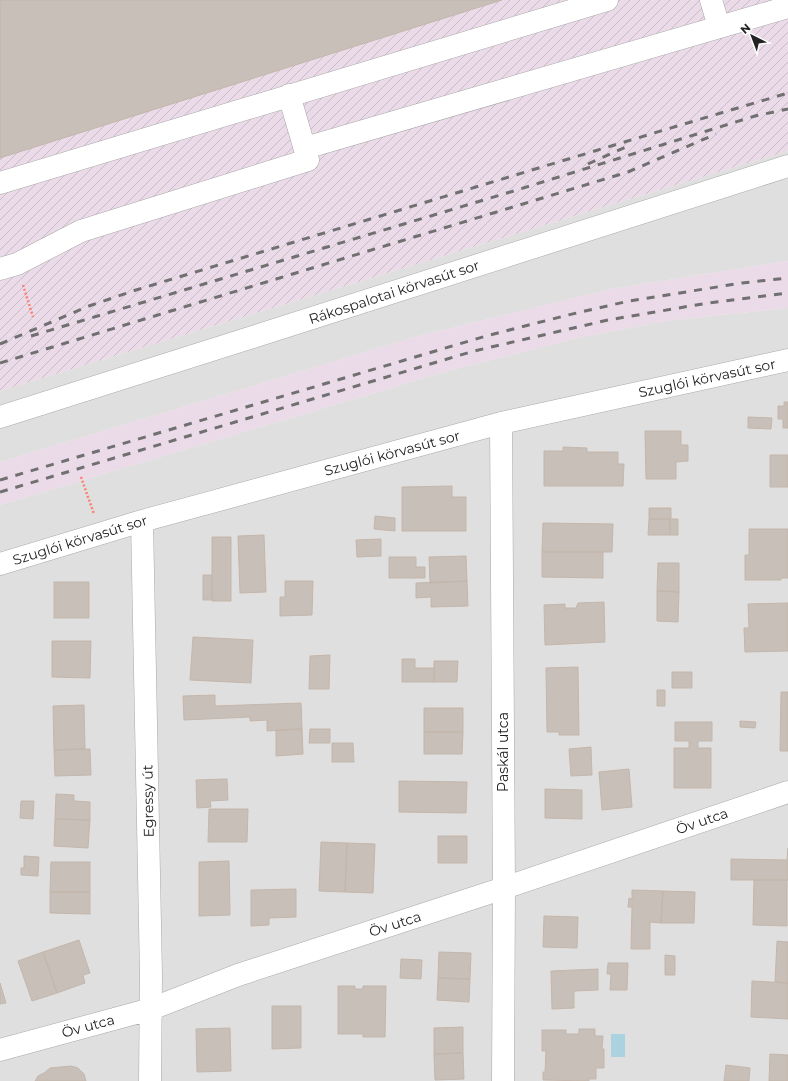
<svg xmlns="http://www.w3.org/2000/svg" width="788" height="1081" font-family="Montserrat,sans-serif">
<defs>
<pattern id="industrial-furrows" width="10" height="10" patternUnits="userSpaceOnUse"><rect width="10" height="10" fill="#ebdbe8"/><path d="M-1 1l2-2M0 10L10 0M9 11l2-2" fill="none" stroke="#c9bcc7"/></pattern>
</defs>
<rect width="100%" height="100%" fill="#f2efe9"/>
<!-- residential -->
<path fill="#e0dfdf" d="M788,151V261L611,289L415,337L0,462V391Z
M788,308V1081H0V505L451,370L582,337L666,321Z"/>
<!-- industrial -->
<path fill="url(#industrial-furrows)" d="M0,0H788V151L0,391Z"/>
<!-- railway -->
<path fill="#ebdbe8" d="M788,261V308L666,321L582,337L451,370L0,505V462L415,337L611,289Z"/>
<!-- water -->
<path fill="#aad3df" d="M611,1034H625V1057H611Z"/>
<!-- building -->
<path fill="#c7bfb8" stroke="#c4b6ab" d="M0,0H502L0,158Z
M784,402H788V428H783V419H778V406H784Z
M748,417L772,418L771,429L748,428Z
M645,431H681V445H688V461L676,462V479H646Z
M563,447L587,448V452H618V464H624L623,486H544V451H563Z
M770,455H788V487H770Z
M452,486V497H466V531H402V487Z
M649,508H671V519H649Z
M375,516L395,518V531L374,529Z
M649,519H670V535H648Z
M670,519H678V535H670Z
M543,523L613,524L612,552H542Z
M749,529H788V578H781V580H745V555H749Z
M264,535L266,592L240,593L238,536Z
M212,537H231V601H212Z
M381,539V556L357,557L356,540Z
M542,552H603V578L542,577Z
M466,556L467,581L430,583L429,557Z
M389,557H416V567H425V578H389Z
M658,563H679V592L657,591Z
M203,575H212V600H203Z
M285,581H313L312,615L280,616V597H285Z
M467,581L468,606L431,607V597L416,598V583Z
M54,582H89V618H54Z
M657,591L679,592L678,622L657,621Z
M604,602L605,642L545,645L544,605L565,604V608H576L578,603Z
M788,603V651L745,652L744,628H749L748,604Z
M193,637L253,640L251,683L190,680Z
M52,641H91L90,678L52,677Z
M330,655L329,689H309L310,656Z
M402,659H415V668H434V682H402Z
M434,661H458L457,682H434Z
M578,667L579,735H559V732H547L546,668Z
M672,672H692V688H672Z
M657,690H665V706H657Z
M781,692H788V751H780Z
M215,695V706L301,703L302,729L267,731V720L250,721V717L184,720L183,696Z
M84,705L85,749L54,750L53,706Z
M424,708H463V732H424Z
M740,721L756,722L755,728L740,727Z
M675,722H712V741H698V748H711V788H674V748H689V741H675Z
M302,729L303,754L276,756V730Z
M310,729H330V743H309Z
M424,732H463L462,754H424Z
M332,743H353L354,762H332Z
M591,747L592,775L571,776L569,749Z
M85,749H90L91,775L55,776L54,750Z
M629,769L632,807L602,810L599,772Z
M227,779L228,800L210,801L211,807L197,808L196,780Z
M399,781L467,782L466,813L399,812Z
M545,789L582,790V819L545,818Z
M56,794L74,795V801L90,802V820L55,819Z
M21,801H34L33,819L20,818Z
M209,809H248L247,842H208Z
M55,819L90,820L88,848L54,846Z
M438,836H467V863H438Z
M321,842L347,843L345,892L319,891Z
M347,843L375,844L373,893L345,892Z
M788,848V880H731V859L787,860Z
M24,856L39,857L38,876L21,875V868H24Z
M229,861L230,915L199,916V862Z
M51,862H90V892H50Z
M754,880H787V926L753,925Z
M296,889V917L269,918V925L251,926V890Z
M632,890L663,891L661,923L650,922V949H631L632,907H628L629,898L632,899Z
M663,891L695,892L694,923H661Z
M50,892H90V914L50,913Z
M544,916L578,917L577,948L543,947Z
M79,940L90,973L83,975L85,983L57,993L43,952Z
M777,941L788,942V983L775,982Z
M43,952L57,993L32,1001L18,961Z
M439,952L471,953L470,979L438,978Z
M665,955L675,956V975H665Z
M401,959L422,960L421,979L400,978Z
M608,963H628L627,990H610L611,974H607Z
M598,969V990L574,991V1008L552,1009L551,971Z
M438,978L470,979L469,1002L437,1000Z
M752,981L788,983V1019L751,1017Z
M0,983L6,1003L0,1004Z
M338,986H355V989H363V986H386L385,1037H363V1034H338Z
M272,1006H301V1048L272,1049Z
M463,1027V1053L434,1054V1028Z
M230,1028L231,1071L197,1072L196,1029Z
M579,1029H595V1036H603L602,1049H604V1068H596V1079H589V1081L543,1080V1072H545L546,1051H542V1030H566V1034H579Z
M463,1053L464,1079L435,1080L434,1054Z
M770,1054L788,1055V1081H769Z
M726,1065L750,1068L749,1081H724Z
M71,1066L78,1068L84,1074L86,1081H35L38,1076L44,1073L50,1068Z"/>
<g fill="none" stroke-linecap="round" stroke-linejoin="round">
<defs>
<path id="minor" d="M711,0L719,27
M305,148L788,7
M0,183L607,0
M0,269L17,264L81,231L308,160L289,95
M0,417L256,336L788,166
M501,423L504,888L503,1081
M142,521L151,975L150,1081
M0,564L142,521L501,423L788,360
M0,1050L151,1009L238,975L504,888L788,792"/>
</defs>
<!-- minor casing -->
<use href="#minor" stroke="#a9a9a9" stroke-width="23"/>
<!-- path -->
<path stroke="#fa8072" stroke-width="2.5" stroke-dasharray="2 2" stroke-linecap="butt" d="M23,285L33,317
M81,477L94,514"/>
<!-- minor -->
<use href="#minor" stroke="#fff" stroke-width="22"/>
<!-- rail -->
<path stroke="#707070" stroke-width="3" stroke-dasharray="8 8" stroke-linecap="butt" d="M588,164L630,145
M31,336L517,190L755,116L788,109
M0,344L89,306L136,290L664,130L788,93
M0,363L628,172L716,134
M0,480L486,336L568,315L629,301L742,283L788,278
M0,492L474,351L608,320L708,303L788,293"/>
</g>
<g text-anchor="middle" dominant-baseline="central" stroke-width="3" stroke-linejoin="round" paint-order="stroke">
<!-- street labels -->
<g font-size="14" fill="#222" stroke="#fff">
<text transform="translate(394 292) rotate(-18)">Rákospalotai körvasút sor</text>
<text transform="translate(707 378) rotate(-12)">Szuglói körvasút sor</text>
<text transform="translate(392 453) rotate(-15)">Szuglói körvasút sor</text>
<text transform="translate(80 540) rotate(-17)">Szuglói körvasút sor</text>
<text transform="translate(503 752) rotate(-90)">Paskál utca</text>
<text transform="translate(148 801) rotate(-91)">Egressy út</text>
<text transform="translate(702 821) rotate(-19)">Öv utca</text>
<text transform="translate(395 924) rotate(-18)">Öv utca</text>
<text transform="translate(88 1026) rotate(-15)">Öv utca</text>
</g>
</g>
<!-- north arrow -->
<g transform="translate(752 36) rotate(318)" stroke="#ffffff" stroke-width="3" paint-order="stroke">
<path d="M0-3L7 15L0 10L-7 15Z" fill="#222222"/>
<text y="-6" font-size="11" font-weight="bold" text-anchor="middle" fill="#222222">N</text>
</g>
</svg>
